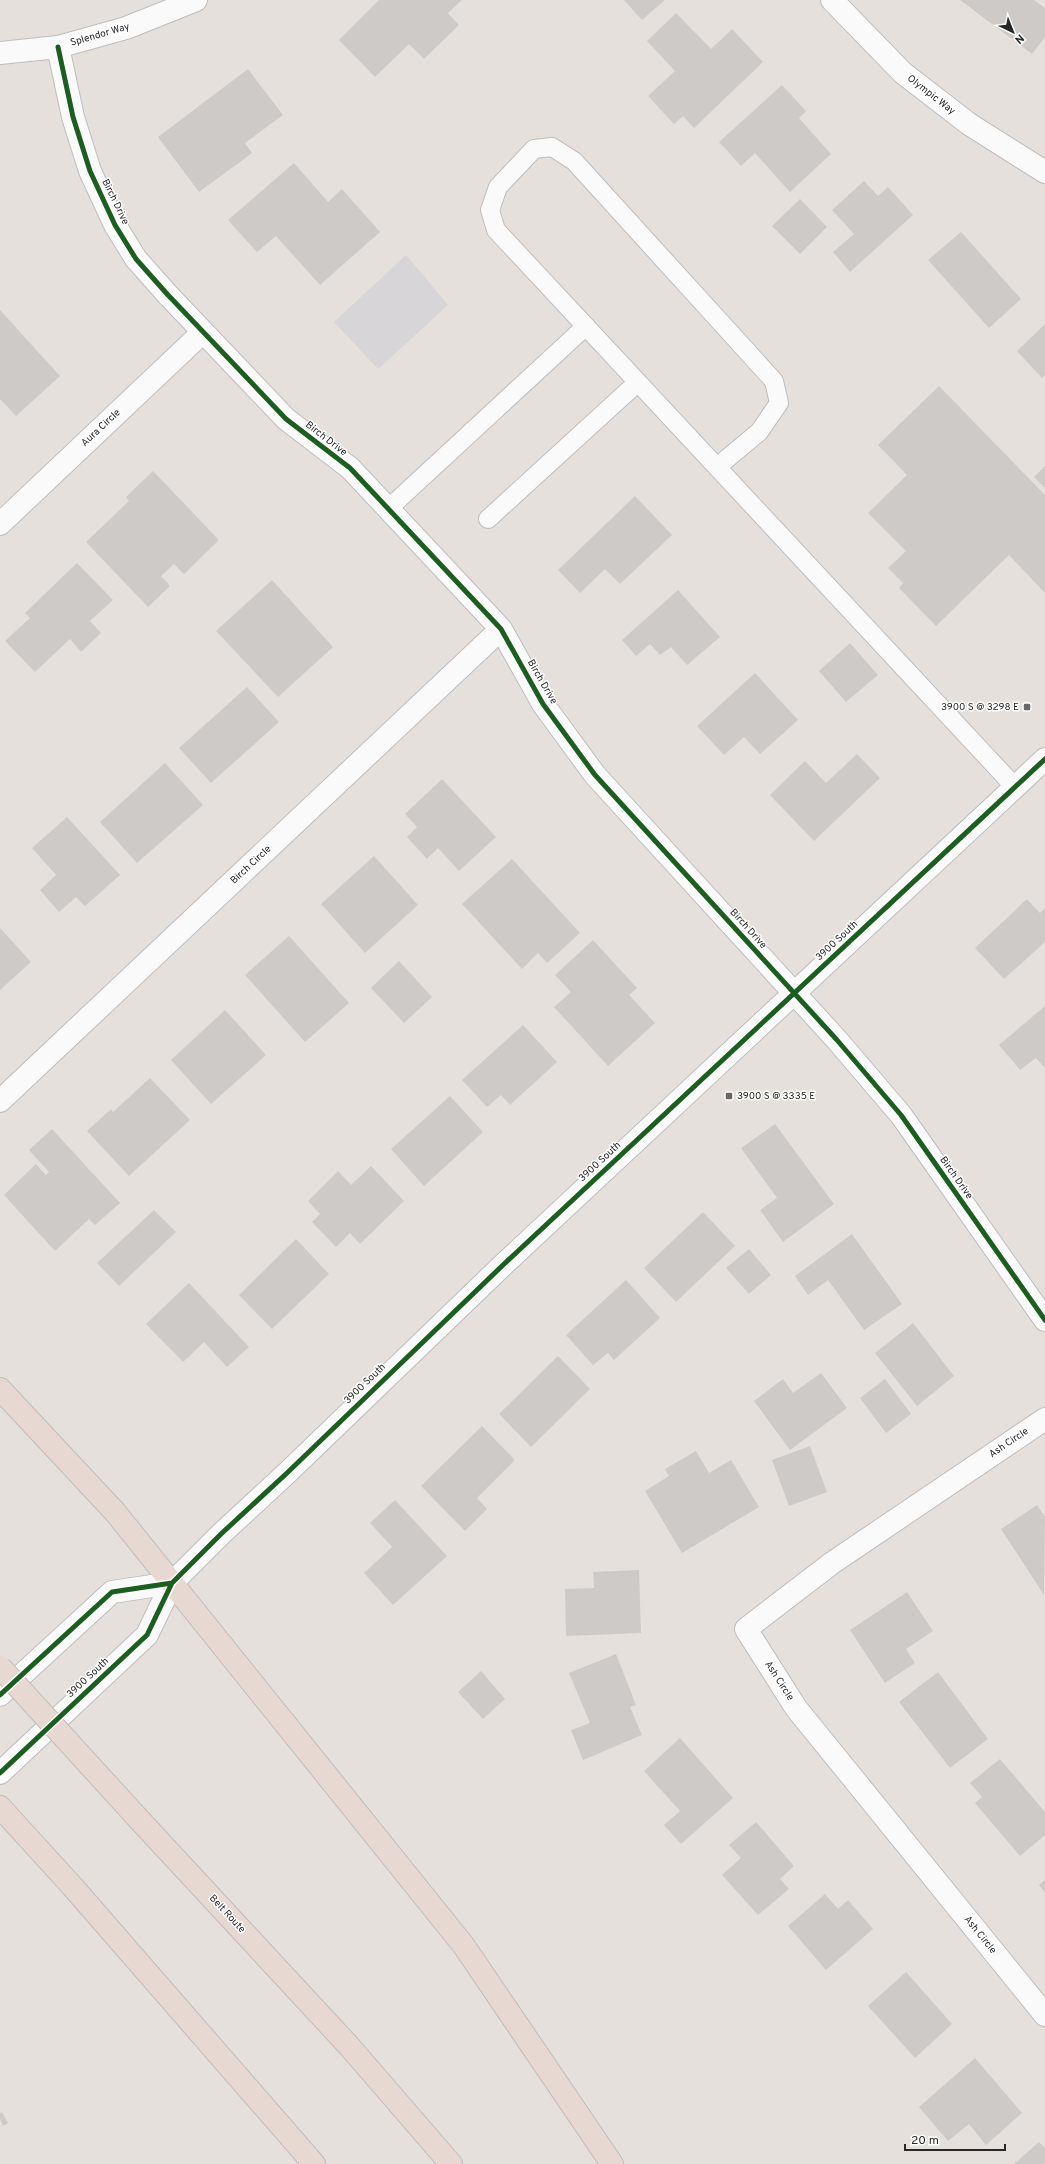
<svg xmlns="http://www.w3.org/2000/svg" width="1045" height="2164" font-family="Overpass,sans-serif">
<rect width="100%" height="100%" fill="#e6e0dc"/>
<!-- industrial -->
<path fill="#d8d5d8" d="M406,255L448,305L378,369L334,322Z"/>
<!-- building -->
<path fill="#cecac8" d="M379,0H462L448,13L459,25L424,59L409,44L375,77L339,40Z
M624,0H665L642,20Z
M960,0H1034L1045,8V37L1032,54Z
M676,13L711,49L732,29L763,62L694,128L683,116L674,124L648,96L675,71L647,41Z
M248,69L283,115L245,143L252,153L199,192L158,137Z
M782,85L806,111L799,118L831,154L790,192L755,153L741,166L719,142Z
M294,163L328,202L342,189L380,232L320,285L276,236L257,252L228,220Z
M864,181L878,196L888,187L913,215L850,272L833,252L854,234L832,210Z
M800,199L827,227L800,254L772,226Z
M961,232L1021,299L989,328L928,260Z
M0,310L60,376L16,416L0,399Z
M1045,324V375L1042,378L1017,351Z
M939,386L1045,495V593L1009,555L936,626L899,588L903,583L888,568L906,551L868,513L907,475L878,445Z
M1045,466V488L1034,477Z
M153,471L219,540L184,574L174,564L161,576L170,586L148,607L86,542L129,501L126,497Z
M635,496L672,535L620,584L605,569L580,593L558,570Z
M77,563L113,600L90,621L101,633L81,652L70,639L35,672L5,641L30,618L25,613Z
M272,580L333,647L278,697L216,631Z
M678,590L720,637L687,665L671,647L660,655L650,644L636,656L622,640Z
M850,643L878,675L846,702L819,671Z
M755,673L798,720L760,754L744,737L724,755L697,726Z
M247,687L279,722L211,783L179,748Z
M857,754L880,778L814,841L770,795L805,761L826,783Z
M165,763L203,805L137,863L100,822Z
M442,779L496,837L459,871L438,848L427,859L407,837L417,827L405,814Z
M67,817L120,875L85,906L76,897L59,912L40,890L56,875L32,848Z
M374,856L418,905L365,953L321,904Z
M512,859L580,933L547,963L538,953L522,969L462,904Z
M1027,899L1040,913L1045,908V942L1004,979L975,948Z
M0,928L31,962L0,990Z
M289,936L349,1003L305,1042L245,975Z
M593,940L637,988L629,995L655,1023L608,1066L554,1007L571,992L555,975Z
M399,961L432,997L404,1023L371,988Z
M1045,1006V1068L1036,1058L1020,1070L999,1045Z
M225,1010L266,1055L211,1104L171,1060Z
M523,1025L557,1062L510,1105L501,1095L487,1107L462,1080Z
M150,1078L190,1120L129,1176L87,1131L111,1109L113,1112Z
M450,1096L483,1132L424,1186L391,1149Z
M775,1124L834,1204L783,1242L760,1210L777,1198L741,1148Z
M52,1129L120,1203L95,1225L89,1219L55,1251L4,1195L36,1164L46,1175L49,1172L29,1150Z
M371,1166L404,1201L360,1244L350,1233L336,1247L312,1222L320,1214L308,1201L338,1171L351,1185Z
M154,1210L176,1232L119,1286L97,1263Z
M703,1212L735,1246L676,1302L644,1268Z
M852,1234L902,1304L864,1330L828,1280L808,1295L795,1276Z
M296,1239L329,1274L272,1329L239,1295Z
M749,1249L771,1275L749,1294L726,1268Z
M626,1280L660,1318L614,1360L608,1353L593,1365L566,1335Z
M189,1283L249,1347L227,1367L204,1342L183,1362L146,1324Z
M913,1323L954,1376L917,1406L875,1353Z
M558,1356L590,1389L531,1447L499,1414Z
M821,1373L847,1408L790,1450L754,1401L783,1379L793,1393Z
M885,1379L911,1414L886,1433L860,1398Z
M482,1426L515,1460L477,1498L487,1509L465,1531L421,1486Z
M810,1446L827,1492L789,1506L772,1460Z
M696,1451L709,1473L731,1460L759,1507L682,1553L645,1491L669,1476L665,1469Z
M395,1500L447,1556L393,1605L364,1573L392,1547L370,1523Z
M1037,1505L1045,1517L1044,1595L1001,1529Z
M639,1570L641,1633L566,1636L565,1589L594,1588L593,1572Z
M907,1592L933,1631L906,1649L915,1663L885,1683L850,1630Z
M616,1654L636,1705L630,1707L642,1735L583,1760L571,1730L590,1723L569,1673Z
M481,1671L505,1699L483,1719L458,1692Z
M938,1672L988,1739L950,1768L899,1702Z
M680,1738L733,1798L681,1844L664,1825L680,1811L644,1771Z
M1000,1759L1045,1812V1835L1020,1856L975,1803L982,1797L970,1783Z
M756,1822L794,1866L780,1879L789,1889L758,1915L722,1875L741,1858L729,1845Z
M1045,1880V1893L1039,1885Z
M825,1894L838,1909L848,1900L873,1929L826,1970L788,1926Z
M906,1972L952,2024L915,2058L868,2006Z
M975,2058L1022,2113L986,2145L969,2124L948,2141L919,2107Z
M2,2112L8,2123L3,2126L0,2119V2113Z
M1039,2142L1045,2148V2164H1014Z"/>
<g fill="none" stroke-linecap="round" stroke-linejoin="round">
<defs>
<path id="lane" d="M717,467L759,432L779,403L774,381L574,161L552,147L534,149L498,187L490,210L496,230L1015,787
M389,508L586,326
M488,519L638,382"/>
<path id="street" d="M832,0L903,73L969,124L1045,172
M58,47L73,117L90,171L115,225L136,259L168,295L286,419L350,468L501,629L543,704L595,775L837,1040L901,1115L1045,1320
M0,53L58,47L126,28L196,0
M0,524L203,332
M0,1101L501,629
M1045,1419L832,1563L746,1629L796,1708L1045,2015"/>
<path id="secondary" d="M0,1695L112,1592L172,1583
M0,1773L147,1635L172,1583L221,1534L287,1473L503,1265L1045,759"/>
<path id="highway" d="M0,1389L115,1512L464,1946L612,2164
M0,1807L72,1886L314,2164
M134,1814L349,2046L451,2164"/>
</defs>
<!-- lane casing -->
<use href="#lane" stroke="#bfbdbd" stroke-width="20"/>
<!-- street casing -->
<use href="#street" stroke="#bfbdbd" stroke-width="24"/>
<!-- secondary casing -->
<use href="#secondary" stroke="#bfbdbd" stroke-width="24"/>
<!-- highway casing -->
<use href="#highway" stroke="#bfbcbb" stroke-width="24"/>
<!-- lane -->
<use href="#lane" stroke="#fbfafa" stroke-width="18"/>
<!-- street -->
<use href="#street" stroke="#fbfafa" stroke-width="22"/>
<!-- secondary -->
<use href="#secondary" stroke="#fbfafa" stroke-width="22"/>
<!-- highway -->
<use href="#highway" stroke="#e7d8d2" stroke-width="22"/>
<defs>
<path id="highway-bridge" d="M0,1667L134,1814"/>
</defs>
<!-- highway-bridge casing -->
<use href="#highway-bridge" stroke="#bfbcbb" stroke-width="24" stroke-linecap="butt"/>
<!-- highway-bridge -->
<use href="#highway-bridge" stroke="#e7d8d2" stroke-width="22"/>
<defs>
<path id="cycleway" d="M58,47L73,117L90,171L115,225L136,259L168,295L286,419L350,468L501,629L543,704L595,775L837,1040L901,1115L1045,1320
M0,1695L112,1592L172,1583
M0,1773L147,1635L172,1583L221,1534L287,1473L503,1265L1045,759"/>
</defs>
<!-- cycleway casing -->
<use href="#cycleway" stroke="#fff" stroke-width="8"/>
<!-- cycleway -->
<use href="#cycleway" stroke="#1b5e20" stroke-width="5"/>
</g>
<!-- markers -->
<g fill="#6a6866" stroke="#fff" stroke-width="1.5">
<rect x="1023" y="703" width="8" height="8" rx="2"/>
<rect x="725" y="1092" width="8" height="8" rx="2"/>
</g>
<g text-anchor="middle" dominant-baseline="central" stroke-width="3" stroke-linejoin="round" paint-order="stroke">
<!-- street labels -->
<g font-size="10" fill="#272727" stroke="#fff">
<text transform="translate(100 35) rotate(-16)">Splendor Way</text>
<text transform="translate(931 95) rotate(38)">Olympic Way</text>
<text transform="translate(115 202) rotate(64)">Birch Drive</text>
<text transform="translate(101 428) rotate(-43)">Aura Circle</text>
<text transform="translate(326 439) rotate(38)">Birch Drive</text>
<text transform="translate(542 682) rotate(60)">Birch Drive</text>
<text transform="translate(251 865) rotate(-43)">Birch Circle</text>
<text transform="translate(748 929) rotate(48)">Birch Drive</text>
<text transform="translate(837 941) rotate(-43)">3900 South</text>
<text transform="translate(600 1162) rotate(-43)">3900 South</text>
<text transform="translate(956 1178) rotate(55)">Birch Drive</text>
<text transform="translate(365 1384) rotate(-44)">3900 South</text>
<text transform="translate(1009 1443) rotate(-34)">Ash Circle</text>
<text transform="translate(88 1678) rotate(-43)">3900 South</text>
<text transform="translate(779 1681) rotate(57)">Ash Circle</text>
<text transform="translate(227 1914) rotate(47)">Belt Route</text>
<text transform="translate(980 1935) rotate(51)">Ash Circle</text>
</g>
<!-- poi labels -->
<g font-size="10" fill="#272727" stroke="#fff" text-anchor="end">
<text x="1019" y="707">3900 S @ 3298 E</text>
<text x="737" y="1096" text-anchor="start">3900 S @ 3335 E</text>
</g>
</g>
<!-- north arrow -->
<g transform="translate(1013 32) rotate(137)" stroke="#ffffff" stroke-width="3" paint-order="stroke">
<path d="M0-3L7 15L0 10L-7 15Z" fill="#272727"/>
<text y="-6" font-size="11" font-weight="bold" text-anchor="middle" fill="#272727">N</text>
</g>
<!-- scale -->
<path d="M905 2144v6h100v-6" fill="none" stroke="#272727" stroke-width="2"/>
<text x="911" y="2144" font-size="12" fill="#272727" stroke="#ffffff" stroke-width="3" paint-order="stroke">20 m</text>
</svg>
